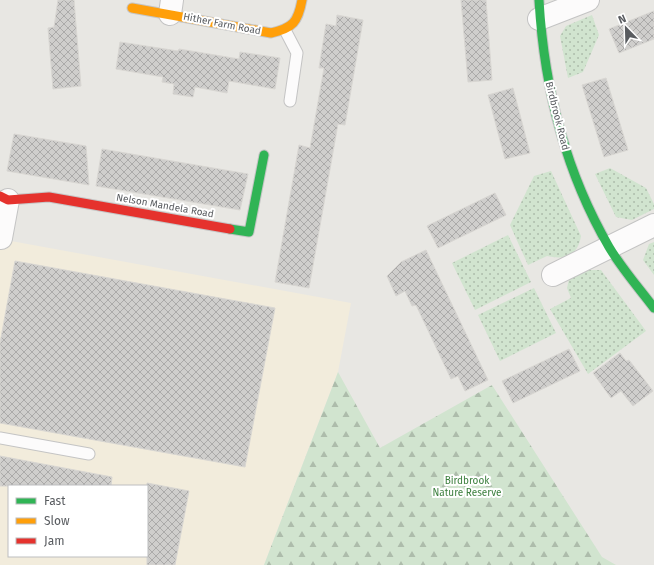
<svg xmlns="http://www.w3.org/2000/svg" width="654" height="565" font-family="'Fira Sans',sans-serif">
<defs>
<pattern id="grass-dots" width="8" height="8" patternUnits="userSpaceOnUse"><rect width="8" height="8" fill="#d1e4cf"/><path d="M2 2h.1M6 6h.1" fill="none" stroke="#adbcab" stroke-width="1.8" stroke-linecap="round"/></pattern>
<pattern id="forest-firs" width="22" height="20" patternUnits="userSpaceOnUse"><rect width="22" height="20" fill="#d1e4cf"/><path d="M5 1l3.5 6h-7zM16 11l3.5 6h-7z" fill="#adbcab"/></pattern>
<pattern id="building-cross-hatch" width="8" height="8" patternUnits="userSpaceOnUse"><rect width="8" height="8" fill="#cfcecc"/><path d="M0 0l8 8M0 8l8-8" fill="none" stroke="#abaaa9"/></pattern>
</defs>
<rect width="100%" height="100%" fill="#e8e7e3"/>
<!-- commercial -->
<path fill="#f2ecdc" fill-rule="evenodd" d="M0,239L351,303L338,372L264,565H0ZM9,486H147V556H9Z"/>
<!-- grass -->
<path fill="url(#grass-dots)" d="M592,15L599,35L583,72L568,78L560,36L566,26Z
M610,168L646,188L654,204V209L632,220L616,217L595,174Z
M551,171L581,236C578,256 565,260 547,256L528,265L510,225L534,176Z
M508,235L531,282L475,310L452,263Z
M654,242V275L643,260L649,244Z
M588,270H601L646,331L588,374L550,309L571,298L567,288L569,279Z
M534,288L556,333L500,361L478,315Z"/>
<!-- forest -->
<path fill="url(#forest-firs)" d="M338,372L380,448L492,385L602,557L616,565H264Z"/>
<!-- building -->
<path fill="url(#building-cross-hatch)" stroke="#d8d6d2" d="M58,0H74L81,86L53,89L48,28L54,27Z
M461,0H486L492,80L468,82Z
M654,11V39L619,53L609,29Z
M337,15L363,20L345,125L338,124L309,288L275,282L299,145L310,148L324,68H319L326,24L336,26Z
M120,42L178,51L179,49L239,59L240,52L280,58L275,89L229,81L227,93L195,87L193,97L173,94L174,84L162,82L163,77L116,69Z
M606,78L628,150L604,157L582,85Z
M513,88L530,153L505,159L488,95Z
M14,134L86,146L89,185L7,171Z
M102,149L248,174L240,210L96,186Z
M495,193L506,215L438,248L427,226Z
M426,250L488,380L465,391L458,376L451,379L416,305L412,306L405,291L396,296L387,276L401,262Z
M15,261L275,308L245,467L0,423V343Z
M569,349L580,371L513,403L502,381Z
M620,353L626,361L629,360L653,391L633,406L621,391L611,398L593,373Z
M0,456L112,477L111,486H0Z
M147,483L189,491L175,565H147Z"/>
<g fill="none" stroke-linecap="round" stroke-linejoin="round">
<defs>
<path id="lane" d="M285,30L297,53L290,101
M0,438L89,454"/>
<path id="street" d="M170,14L172,0
M539,19L588,0
M1,238L8,200
M553,275L654,225"/>
<path id="fast" d="M539,0C544,87 565,171 609,247C622,269 639,288 654,308
M230,229L249,232L264,155"/>
<path id="slow" d="M132,8L271,33C293,28 298,22 302,0"/>
<path id="jam" d="M0,196L8,200L49,197L230,229"/>
</defs>
<!-- lane casing -->
<use href="#lane" stroke="#c4c4c4" stroke-width="13"/>
<!-- street casing -->
<use href="#street" stroke="#c4c4c4" stroke-width="24"/>
<!-- fast casing -->
<use href="#fast" stroke="#c5c5c5" stroke-width="11"/>
<!-- slow casing -->
<use href="#slow" stroke="#c5c5c5" stroke-width="11"/>
<!-- jam casing -->
<use href="#jam" stroke="#c5c5c5" stroke-width="11"/>
<!-- lane -->
<use href="#lane" stroke="#fcfbfb" stroke-width="11"/>
<!-- street -->
<use href="#street" stroke="#fcfbfb" stroke-width="22"/>
<!-- fast -->
<use href="#fast" stroke="#30b455" stroke-width="9"/>
<!-- slow -->
<use href="#slow" stroke="#ff9f0a" stroke-width="9"/>
<!-- jam -->
<use href="#jam" stroke="#e5322d" stroke-width="9"/>
</g>
<g text-anchor="middle" dominant-baseline="central" stroke-width="4" stroke-linejoin="round" paint-order="stroke">
<!-- street labels -->
<g font-size="10" fill="#595c60" stroke="#fff">
<text transform="translate(222 24) rotate(11)">Hither Farm Road</text>
<text transform="translate(557 116) rotate(76)">Birdbrook Road</text>
<text transform="translate(165 206) rotate(10)">Nelson Mandela Road</text>
</g>
<!-- park labels -->
<g font-size="10" fill="#3a7e3c" stroke="#fff">
<text x="467" y="481">Birdbrook<tspan x="467" dy="12">Nature Reserve</tspan></text>
</g>
</g>
<!-- legend -->
<rect x="8" y="485" width="140" height="72" fill="#ffffff" stroke="#bdbebf"/>
<rect x="16" y="498" width="20" height="6" fill="#30b455" stroke="#bdbebf"/>
<text x="44" y="505" font-size="12" fill="#595c60">Fast</text>
<rect x="16" y="518" width="20" height="6" fill="#ff9f0a" stroke="#bdbebf"/>
<text x="44" y="525" font-size="12" fill="#595c60">Slow</text>
<rect x="16" y="538" width="20" height="6" fill="#e5322d" stroke="#bdbebf"/>
<text x="44" y="545" font-size="12" fill="#595c60">Jam</text>
<!-- north arrow -->
<g transform="translate(626 28) rotate(337)" stroke="#ffffff" stroke-width="3" paint-order="stroke">
<path d="M0-3L7 15L0 10L-7 15Z" fill="#595c60"/>
<text y="-6" font-size="11" font-weight="bold" text-anchor="middle" fill="#595c60">N</text>
</g>
</svg>
